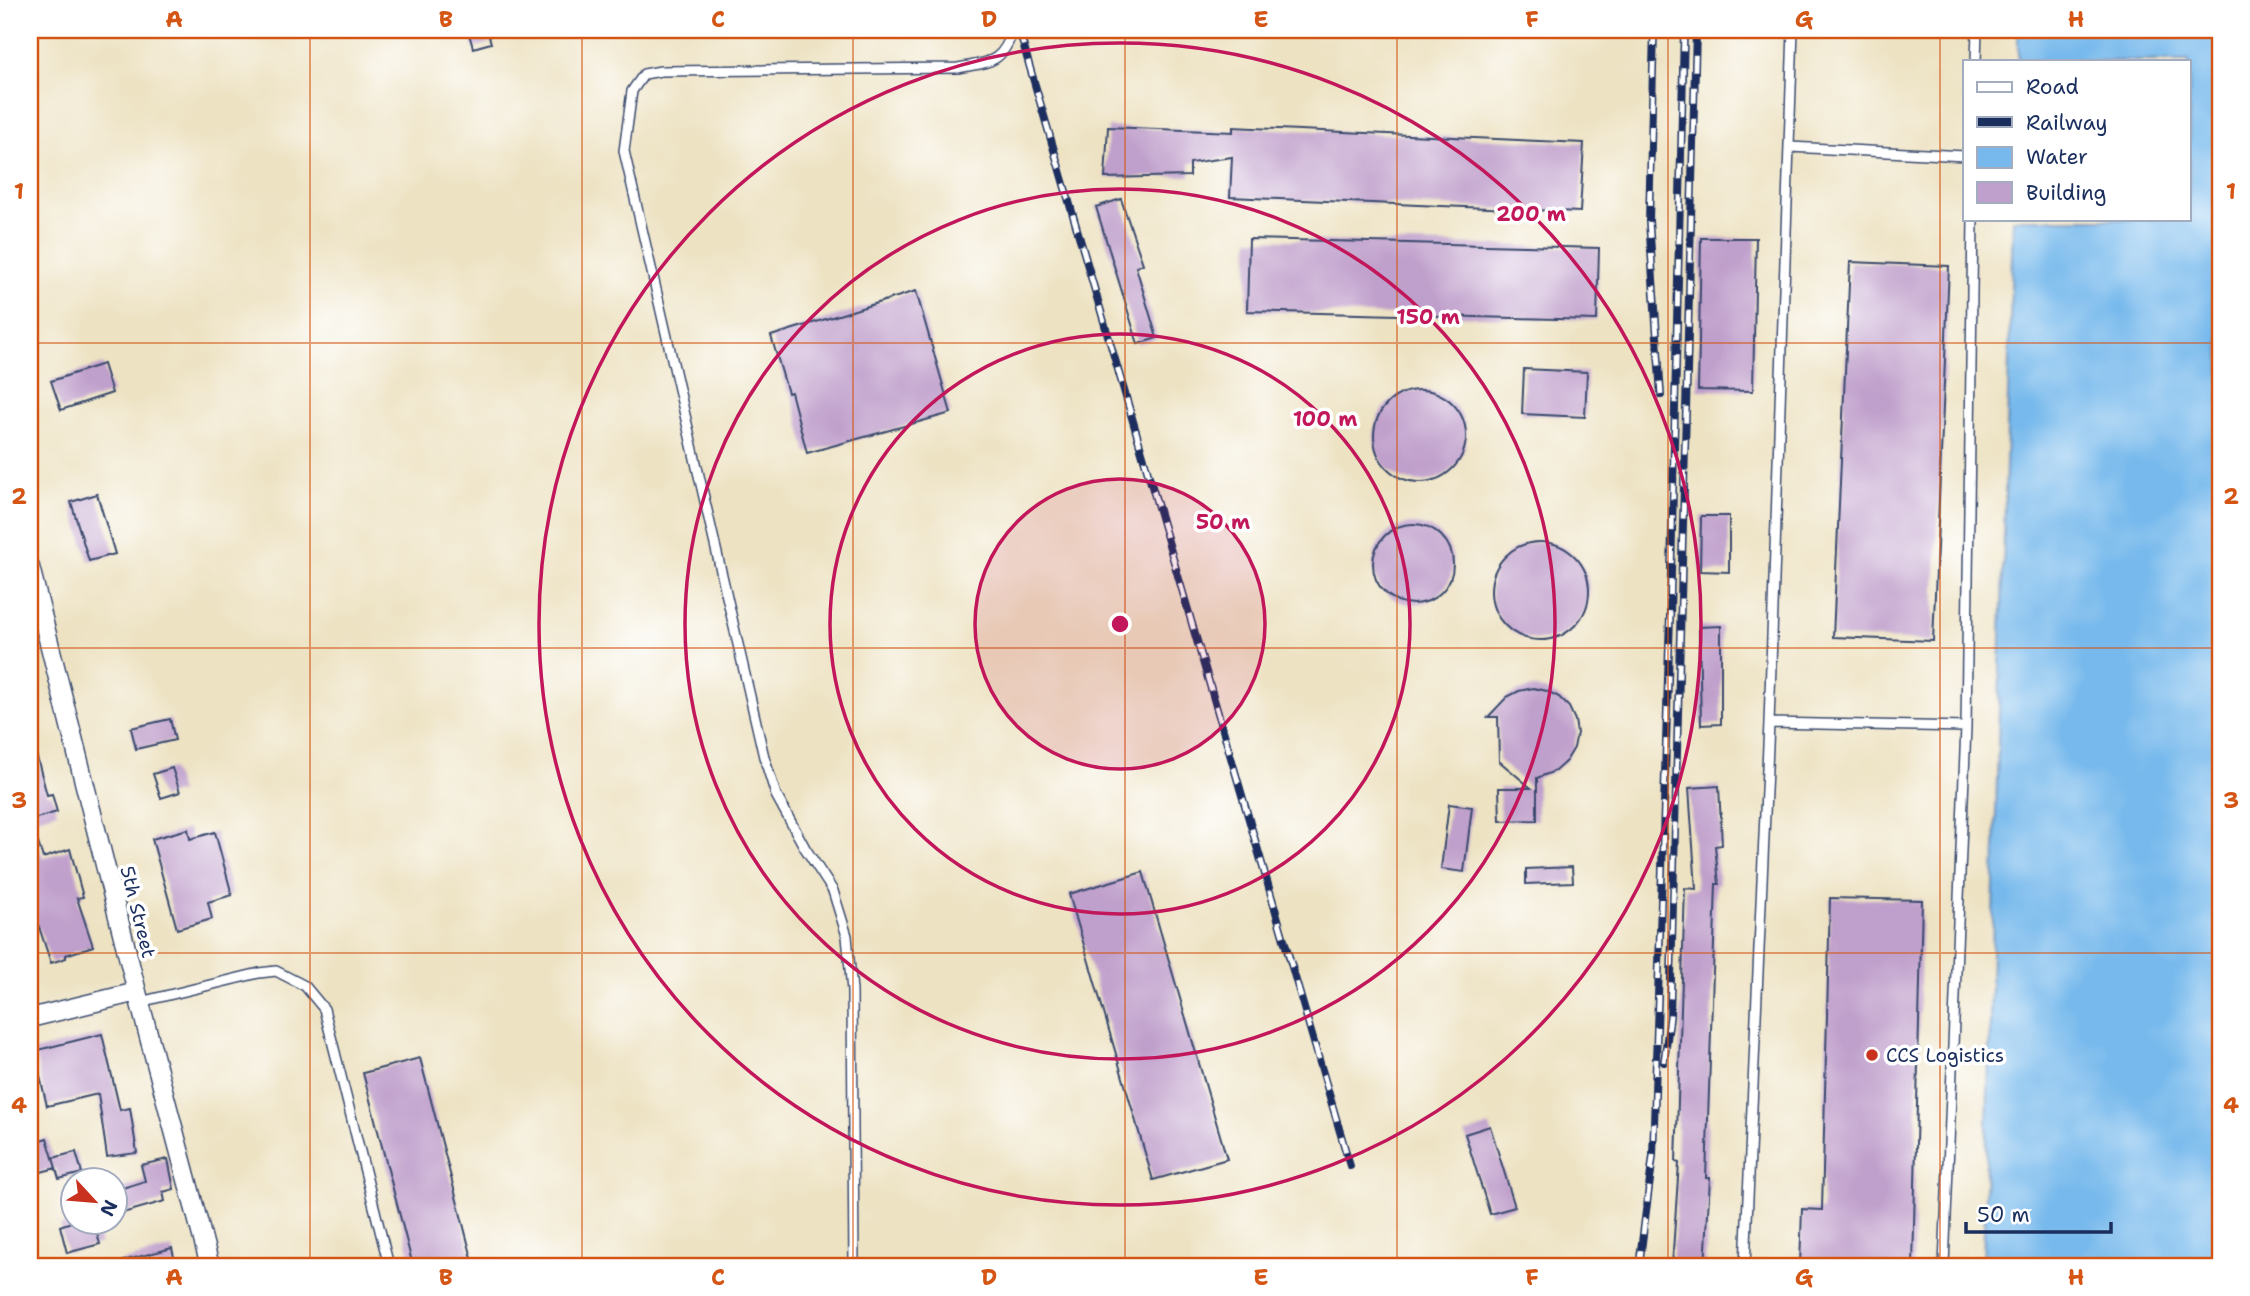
<svg xmlns="http://www.w3.org/2000/svg" width="2250" height="1296" font-family="'Shantell Sans',sans-serif">
<rect width="100%" height="100%" fill="#fff"/>
<filter id="ink" filterUnits="userSpaceOnUse"><feTurbulence type="fractalNoise" baseFrequency=".0143" numOctaves="2"/><feDisplacementMap in="SourceGraphic" scale="14" xChannelSelector="R" yChannelSelector="G"/><feConvolveMatrix kernelMatrix="1 2 1 2 8 2 1 2 1" color-interpolation-filters="sRGB"/></filter>
<filter id="wash" filterUnits="userSpaceOnUse"><feTurbulence type="fractalNoise" baseFrequency=".00686" numOctaves="4" result="noise"/><feDisplacementMap in="SourceGraphic" scale="28" xChannelSelector="R" yChannelSelector="G"/><feGaussianBlur stdDeviation="1.57" result="paint"/><feColorMatrix in="noise" values="0 0 0 0 0 0 0 0 0 0 0 0 0 0 0 0 0 1.4 0 .05"/><feComposite in="paint" operator="in"/></filter>
<g filter="url(#wash)">
<rect width="100%" height="100%" fill="#ede2c2"/>
<!-- water -->
<path fill="#77b9ec" stroke="#4974a5" stroke-width="2" d="M2018,30H2220V1266H1983L2013,219H2189V61H2018Z"/>
<g id="blocks">
<!-- building -->
<path fill="#bf9fcb" d="M468,30H487L491,43L473,48Z
M1108,127L1233,132V127L1584,143L1580,212L1230,197L1232,157L1190,163V176L1105,178Z
M1121,199L1143,264L1136,267L1157,338L1138,344L1096,207Z
M1701,238H1756L1753,391L1698,390Z
M1249,239L1599,248L1597,320L1247,311Z
M1850,262L1949,266L1933,641L1833,637Z
M916,291L951,413L807,453L791,392L788,393L771,336Z
M103,364L112,393L61,410L51,381Z
M1524,369L1587,372L1585,417L1522,414Z
M1374 436a46 46 0 1 1 92 0a46 46 0 1 1-92 0Z
M97,494L115,554L89,561L71,502Z
M1701,516H1729V572L1700,571Z
M1373 564a40 40 0 1 1 80 0a40 40 0 1 1-80 0Z
M1491 591a49 49 0 1 1 98 0a49 49 0 1 1-98 0Z
M1721,626V724L1701,725L1699,627Z
M1533,688L1547,691L1559,697L1569,707L1575,720L1577,733L1574,748L1566,761L1555,771L1537,778V820L1500,821L1499,788H1531L1499,761L1498,717H1488L1507,697L1519,691Z
M170,719L175,740L136,749L131,728Z
M30,750H35L47,795L52,794L57,812L30,820Z
M172,768L180,792L161,798L153,774Z
M1719,786L1722,845L1715,846L1719,884H1716L1706,1178H1710L1705,1266H1672L1679,1163L1676,1162L1685,888L1696,889L1689,788Z
M1449,804L1472,807L1464,872L1441,869Z
M30,827H33L43,858L70,849L83,897L77,898L93,946L66,955V958L51,963L39,927L30,945Z
M188,829L190,839L215,832L232,895L208,902L212,919L177,929L152,839Z
M1572,867L1573,882L1526,884V869Z
M1143,872L1227,1159L1153,1180L1069,894Z
M1830,898L1922,900L1913,1266H1800L1802,1209L1822,1210Z
M102,1034L120,1110L130,1108L137,1153L107,1157L98,1094L47,1106L34,1051Z
M420,1058L474,1266H413L363,1073Z
M1490,1126L1515,1207L1490,1214L1465,1134Z
M47,1138L56,1168L30,1175V1143Z
M76,1152L82,1173L59,1179L53,1158Z
M168,1159L174,1189L163,1192L165,1201L116,1215V1190L145,1181L141,1165Z
M71,1222H94L100,1244L67,1253L60,1226Z
M172,1248L176,1266H123V1261Z"/>
</g>
</g>
<g filter="url(#ink)">
<use href="#blocks" fill-opacity="0" stroke="#3a4a6d" stroke-width="2"/>
<g fill="none" stroke-linecap="round" stroke-linejoin="round">
<defs>
<path id="lane" d="M1976,61L1977,30
M1790,147L1965,156
M1769,723L1966,727
M140,1002L259,973L276,971L305,986L324,1009L389,1266
M854,1266L852,991L847,936L833,891L805,848L776,795L764,757L624,151L632,91L644,74L661,71L958,68C989,62 1002,64 1013,30
M1745,1266L1769,723L1793,30
M1944,1266L1966,727L1973,219"/>
<path id="street" d="M30,567L137,992L210,1266
M30,1018L137,992"/>
</defs>
<!-- lane casing -->
<use href="#lane" stroke="#3a4a6d" stroke-width="12"/>
<!-- street casing -->
<use href="#street" stroke="#3a4a6d" stroke-width="21"/>
<!-- lane -->
<use href="#lane" stroke="#fff" stroke-width="9"/>
<!-- street -->
<use href="#street" stroke="#fff" stroke-width="18"/>
<defs>
<path id="rail" d="M1019,30L1350,1166
M1654,30L1649,221L1661,395
M1664,1062L1670,1017L1696,30
M1639,1266L1653,1156L1670,615L1684,30"/>
</defs>
<!-- rail casing -->
<use href="#rail" stroke="#1b2f5e" stroke-width="8"/>
<!-- rail -->
<use href="#rail" stroke="#fff" stroke-width="5" stroke-dasharray="16" stroke-linecap="butt"/>
</g>
</g>
<!-- grid -->
<path fill="none" stroke="#d45514" stroke-width="2" stroke-opacity="0.55" d="M310,30V1266M582,30V1266M853,30V1266M1125,30V1266M1397,30V1266M1668,30V1266M1940,30V1266M30,343H2220M30,648H2220M30,953H2220"/>
<!-- distance rings -->
<circle cx="1120" cy="624" r="145" fill="#c2185b" fill-opacity=".12"/>
<g fill="none" stroke="#c2185b" stroke-width="3.5">
<circle cx="1120" cy="624" r="145"/>
<circle cx="1120" cy="624" r="290"/>
<circle cx="1120" cy="624" r="435"/>
<circle cx="1120" cy="624" r="581"/>
</g>
<!-- markers -->
<circle fill="#c8321e" stroke="#fff" stroke-width="2.5" cx="1872" cy="1055" r="7"/>
<g text-anchor="middle" dominant-baseline="central" stroke-width="7" stroke-linejoin="round" paint-order="stroke">
<!-- street labels -->
<g font-size="19" fill="#1b2f5e" stroke="#fff">
<text transform="translate(138 912) rotate(76)">5th Street</text>
</g>
<!-- poi labels -->
<g font-size="19" fill="#1b2f5e" stroke="#fff" text-anchor="start">
<text x="1886" y="1055">CCS Logistics</text>
</g>
</g>
<circle cx="1120" cy="624" r="10" fill="#c2185b" stroke="#fff" stroke-width="3.5"/>
<g font-size="21" text-anchor="middle" font-weight="bold" fill="#c2185b" stroke="#fff" stroke-width="7" stroke-linejoin="round" paint-order="stroke">
<text x="1531" y="221">200 m</text>
<text x="1428" y="324">150 m</text>
<text x="1325" y="426">100 m</text>
<text x="1223" y="529">50 m</text>
</g>
<!-- margin -->
<rect width="2250" height="1296" fill="none" stroke="#fff" stroke-width="77"/>
<!-- legend -->
<rect x="1963" y="60" width="228" height="161" fill="#ffffff" stroke="#a4acbf" stroke-width="2"/>
<rect x="1977" y="82" width="35" height="10" fill="#ffffff" stroke="#a4acbf" stroke-width="2"/>
<text x="2026" y="94" font-size="21" fill="#1b2f5e">Road</text>
<rect x="1977" y="117" width="35" height="10" fill="#1b2f5e" stroke="#a4acbf" stroke-width="2"/>
<text x="2026" y="130" font-size="21" fill="#1b2f5e">Railway</text>
<rect x="1977" y="147" width="35" height="21" fill="#77b9ec" stroke="#a4acbf" stroke-width="2"/>
<text x="2026" y="164" font-size="21" fill="#1b2f5e">Water</text>
<rect x="1977" y="182" width="35" height="21" fill="#bf9fcb" stroke="#a4acbf" stroke-width="2"/>
<text x="2026" y="200" font-size="21" fill="#1b2f5e">Building</text>
<!-- north arrow -->
<g transform="translate(94 1201) rotate(116)"><circle r="33" fill="#ffffff" stroke="#a4acbf" stroke-width="2"/>
<path d="M0-5L12 26L0 18L-12 26Z" fill="#c8321e"/>
<text y="-10" font-size="19" font-weight="bold" text-anchor="middle" fill="#1b2f5e">N</text>
</g>
<!-- scale -->
<path d="M1966 1222v10h145v-10" fill="none" stroke="#1b2f5e" stroke-width="3.5"/>
<text x="1977" y="1222" font-size="21" fill="#1b2f5e" stroke="#ffffff" stroke-width="5" paint-order="stroke">50 m</text>
<rect x="38" y="38" width="2174" height="1220" fill="none" stroke="#d45514" stroke-width="2.5"/>
<g font-size="23" text-anchor="middle" font-weight="bold" fill="#d45514">
<text x="174" y="27">A</text>
<text x="446" y="27">B</text>
<text x="718" y="27">C</text>
<text x="989" y="27">D</text>
<text x="1261" y="27">E</text>
<text x="1532" y="27">F</text>
<text x="1804" y="27">G</text>
<text x="2076" y="27">H</text>
<text x="19" y="199">1</text>
<text x="2231" y="199">1</text>
<text x="19" y="504">2</text>
<text x="2231" y="504">2</text>
<text x="19" y="808">3</text>
<text x="2231" y="808">3</text>
<text x="19" y="1113">4</text>
<text x="2231" y="1113">4</text>
<text x="174" y="1285">A</text>
<text x="446" y="1285">B</text>
<text x="718" y="1285">C</text>
<text x="989" y="1285">D</text>
<text x="1261" y="1285">E</text>
<text x="1532" y="1285">F</text>
<text x="1804" y="1285">G</text>
<text x="2076" y="1285">H</text>
</g>
</svg>
